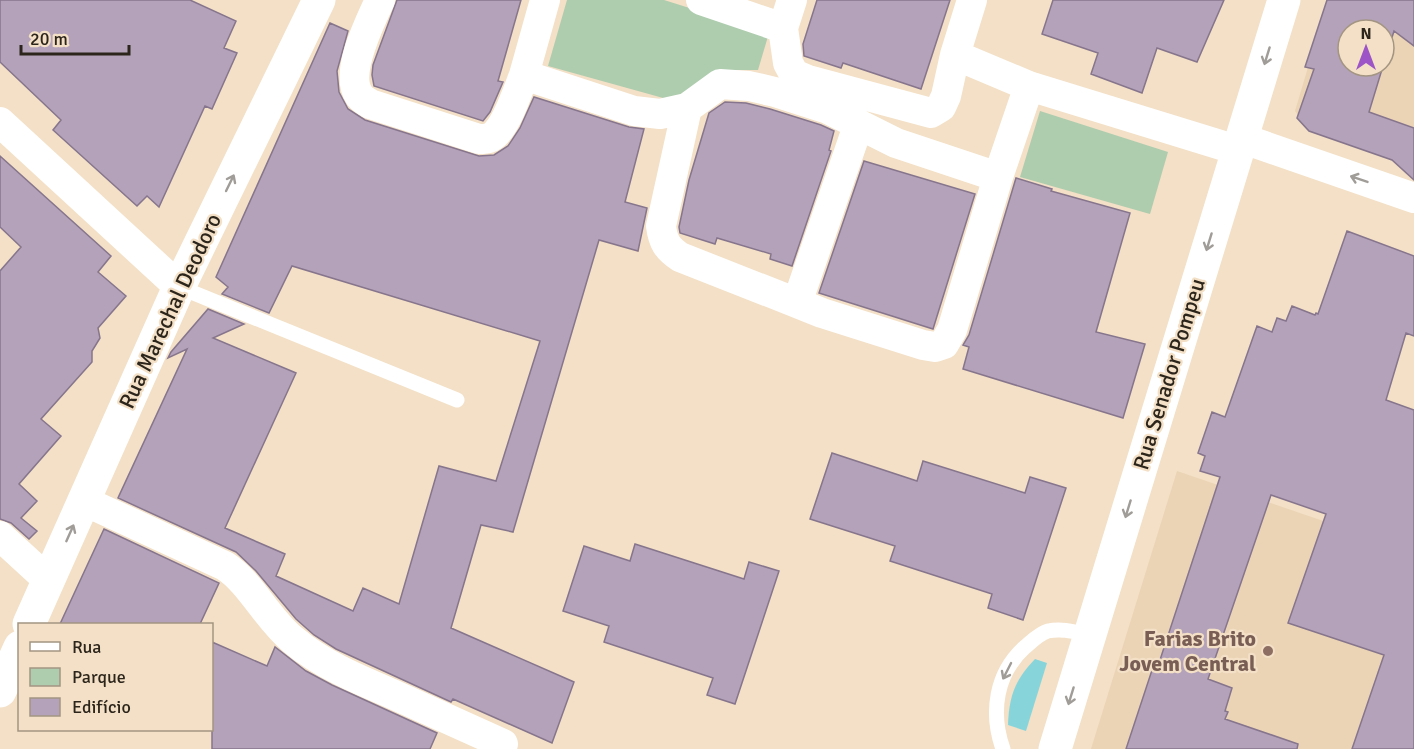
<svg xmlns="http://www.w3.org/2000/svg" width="1414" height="749" font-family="Signika,sans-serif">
<rect width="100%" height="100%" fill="#f3e0c6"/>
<!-- built -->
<path fill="#ebd4b5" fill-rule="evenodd" d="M1328,0H1414V165L1310,132L1295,111ZM1348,30H1384V66H1348Z
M1177,471L1414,552V749H1091Z"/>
<!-- green -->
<path fill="#aeccae" d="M567,0H664L769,33L758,70H735L710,80L674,101L548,66Z
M1040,111L1168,152L1150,214L1020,177Z"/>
<!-- water -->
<path fill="#87d5db" d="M1035,659L1047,663L1026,731L1008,725C1009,696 1015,680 1035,659Z"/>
<!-- building -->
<path fill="#b3a2ba" stroke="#86758c" stroke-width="1.5" d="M0,0H190L236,21L224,48L237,53L212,109L205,106L159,207L147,196L137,206L53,130L61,120L0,62Z
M397,0H521L498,81L503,82L490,112L483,121L374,86L372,75L373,65Z
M817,0H950L921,89L843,63L841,68L804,56L803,44Z
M1053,0H1224L1197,62L1157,48L1142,93L1091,74L1098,53L1042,34Z
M1327,0H1414V46L1394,31L1384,63V30H1348V66H1383L1369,112L1414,128V180L1392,160L1309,131L1297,118L1314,69L1305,67Z
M330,23L348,31L337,71L339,92L348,109L365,120L479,156L494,155L508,146L520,128L534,97L629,127L644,129L625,202L647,208L638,251L599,240L513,532L481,525L451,628L574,682L552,743L453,699L451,702L336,649L314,635L296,619L256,571L236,552L118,498L187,349L168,358L171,352L208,309L244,324L213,338L296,373L225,528L285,554L276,576L353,611L363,588L399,604L439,466L496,481L540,341L292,266L269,313L222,294L228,287L216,277Z
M725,102L746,103L770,109L821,125L834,131L829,150L831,151L792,266L770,259L771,254L717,238L715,244L680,233L679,227L689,180L709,113Z
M0,156L111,256L98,272L126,296L98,328L100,338L92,351V362L41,419L61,436L19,484L37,501L21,518L37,531L29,539L11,523L0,519V271L21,247L0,227Z
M864,161L975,194L933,329L819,293Z
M1016,178L1052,189L1051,191L1130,213L1096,332L1145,344L1123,418L963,369L969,347L963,345L969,335Z
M1347,231L1414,256V336L1406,333L1386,400L1414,410V749H1352L1384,655L1288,623L1326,514L1271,495L1208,679L1232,688L1225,711L1228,712L1225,719L1298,744L1297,749H1126L1155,661L1159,663L1220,477L1200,471L1205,456L1198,453L1212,412L1225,417L1257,326L1272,332L1277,318L1286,321L1292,306L1315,315L1316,313L1318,314Z
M832,453L917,481L923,461L1025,493L1030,477L1066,488L1023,620L988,608L992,594L890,561L895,546L810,519Z
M104,529L219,583L200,624H60Z
M635,544L744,579L749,562L779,571L735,704L707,695L713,678L604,642L609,626L563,611L584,546L630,561Z
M212,642L267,666L275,647L306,671L332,685L437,733L430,749H212Z"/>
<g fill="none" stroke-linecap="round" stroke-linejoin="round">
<!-- service -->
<path stroke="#fff" stroke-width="15" d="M179,287L457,400
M1003,749C990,712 996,673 1025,647C1032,641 1040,633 1048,631C1062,628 1075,632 1089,635"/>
<!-- minor -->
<path stroke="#fff" stroke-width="30" d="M380,0C370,22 344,73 359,95C361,99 366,101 370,104L479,139C482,139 486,139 489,138C504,134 518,90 524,75
M545,0L524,75L634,111L660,114L687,108L720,84L749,86L775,92L828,109L896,143L998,177L1029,86L1237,150
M701,0L783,28L788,63L794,74L808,80L931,113L941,107L946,96L955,55L972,0
M783,28L792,0
M955,55L1029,86
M687,108L661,226C663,242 667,248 680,257L797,303L858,126
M0,122L179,287
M1241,138L1414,198
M797,303L822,313L923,345L935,347L944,344L952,330L998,177
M84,501L225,566C251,583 267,619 293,640C321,664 357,679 390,693C427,710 465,727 503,744
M0,536L48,580"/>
<!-- tertiary -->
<path stroke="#fff" stroke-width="33" d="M29,624L179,287L319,0
M0,691L20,647
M1055,749L1284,0"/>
</g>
<!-- one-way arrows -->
<defs><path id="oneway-shaft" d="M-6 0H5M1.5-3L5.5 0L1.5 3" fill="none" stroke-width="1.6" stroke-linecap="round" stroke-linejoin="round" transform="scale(1.5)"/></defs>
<g stroke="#a09d98">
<use href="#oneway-shaft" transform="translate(1267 56) rotate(107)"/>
<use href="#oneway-shaft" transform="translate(1359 179) rotate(-161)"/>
<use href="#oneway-shaft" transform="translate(230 183) rotate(-64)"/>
<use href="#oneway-shaft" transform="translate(1209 242) rotate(107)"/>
<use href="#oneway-shaft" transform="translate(1128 509) rotate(107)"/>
<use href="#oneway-shaft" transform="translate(70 533) rotate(-66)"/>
<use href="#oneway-shaft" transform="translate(1007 671) rotate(117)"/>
<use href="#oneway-shaft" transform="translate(1071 696) rotate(107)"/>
</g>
<!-- markers -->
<circle fill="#8d6e63" stroke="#f3e0c6" stroke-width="2" cx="1268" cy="651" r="6"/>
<g text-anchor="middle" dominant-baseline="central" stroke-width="4.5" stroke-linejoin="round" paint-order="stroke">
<!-- street labels -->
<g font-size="22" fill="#2c251b" stroke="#f3e0c6">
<text transform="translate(170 311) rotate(-65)">Rua Marechal Deodoro</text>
<text transform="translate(1169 374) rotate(-73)">Rua Senador Pompeu</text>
</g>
<!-- education labels -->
<g font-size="22" font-weight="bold" fill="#785e54" stroke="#f3e0c6" text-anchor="end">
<text x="1256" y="638">Farias Brito<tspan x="1256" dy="25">Jovem Central</tspan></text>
</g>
</g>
<!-- legend -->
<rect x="18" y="623" width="195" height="108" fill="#f3e0c6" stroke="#a39582" stroke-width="1.5"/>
<rect x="30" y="642" width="30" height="9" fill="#ffffff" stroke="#a39582" stroke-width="1.5"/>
<text x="72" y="653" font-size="18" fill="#2c251b">Rua</text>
<rect x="30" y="668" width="30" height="18" fill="#aeccae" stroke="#a39582" stroke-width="1.5"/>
<text x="72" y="683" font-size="18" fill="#2c251b">Parque</text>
<rect x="30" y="698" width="30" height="18" fill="#b3a2ba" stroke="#a39582" stroke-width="1.5"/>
<text x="72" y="713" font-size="18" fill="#2c251b">Edifício</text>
<!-- north arrow -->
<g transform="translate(1366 48)"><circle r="28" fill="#f3e0c6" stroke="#a39582" stroke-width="1.5"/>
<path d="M0-4.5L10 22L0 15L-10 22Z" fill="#9c54c7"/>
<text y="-9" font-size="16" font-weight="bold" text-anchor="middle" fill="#2c251b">N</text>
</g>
<!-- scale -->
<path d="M21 45v9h108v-9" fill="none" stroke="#2c251b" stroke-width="3"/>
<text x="30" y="45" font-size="18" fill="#2c251b" stroke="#f3e0c6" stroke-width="4.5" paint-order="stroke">20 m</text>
</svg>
